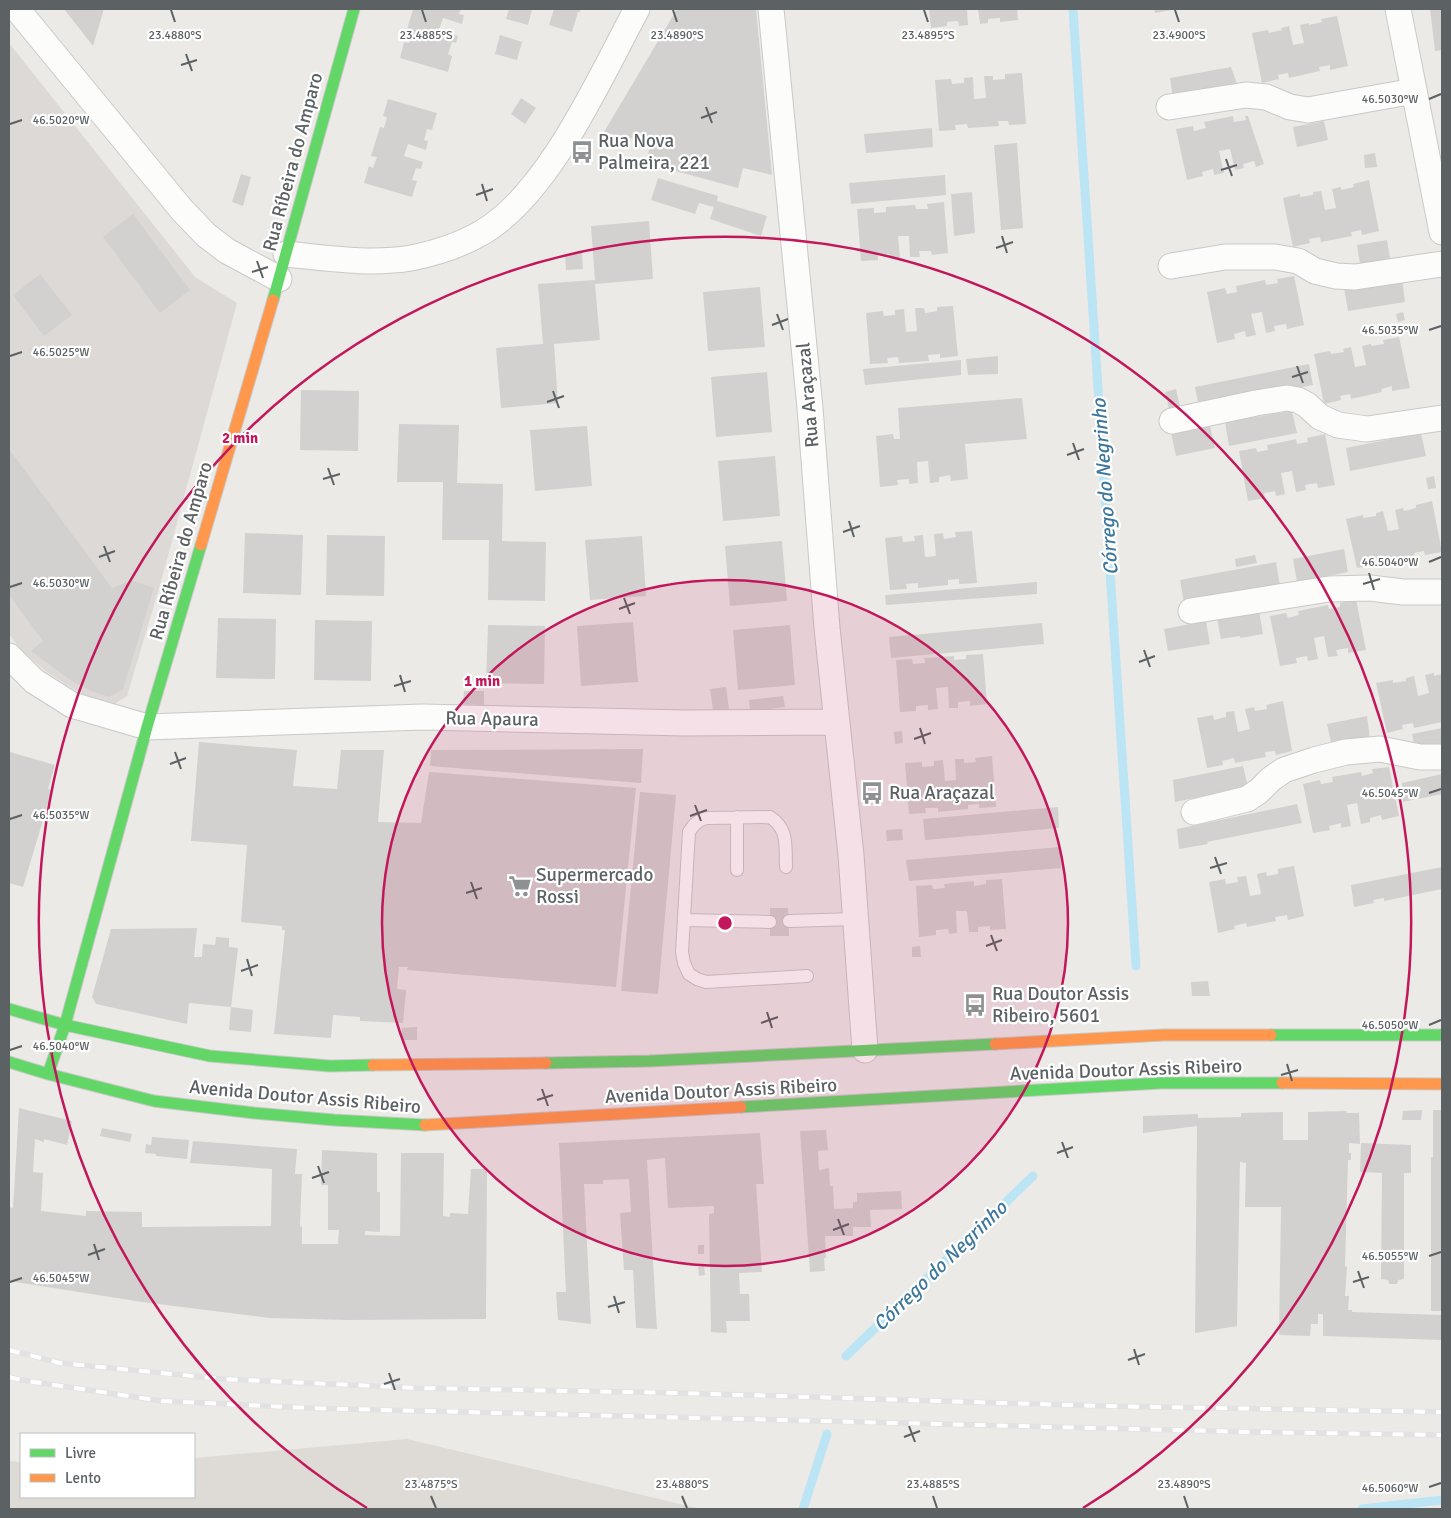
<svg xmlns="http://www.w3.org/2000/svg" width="1451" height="1518" font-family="Signika,sans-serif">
<rect width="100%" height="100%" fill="#eceae6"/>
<!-- industrial -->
<path fill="#dcd9d6" d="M9,43L195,277L237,303L160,585L127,696L113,705L80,693L48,673L22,651L9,634Z"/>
<!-- education -->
<path fill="#dedad6" d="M407,1439L701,1509H9V1461L21,1462V1497H194V1458Z"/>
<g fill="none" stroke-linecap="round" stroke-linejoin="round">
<!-- stream -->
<path stroke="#bbe4f5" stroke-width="9" d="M1073,9L1136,966
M846,1356L1033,1176
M803,1509L827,1434
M1362,1509L1442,1500"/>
</g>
<!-- building -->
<path fill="#d3d1cf" d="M64,9H104L93,46Z
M413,9H461L459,14L464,15L462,24L443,18L439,30L458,36L456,43L452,42L448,54L452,56L448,72L400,58L404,42L409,43L413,31L407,30Z
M509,9H532L528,25L506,19Z
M554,9H581L580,12H578L572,32L549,25Z
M677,9H756L772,175L743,168L738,188L646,163L651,143L604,132Z
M929,9H967L968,25L959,26L958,21L947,22V26L931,28Z
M978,9H1017L1018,20L1000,22V18L988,19V23L980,24Z
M1154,9H1171V10L1155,13Z
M1430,9H1442V50L1435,51Z
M1337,16L1348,66L1330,70V65L1319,67L1320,71L1289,78L1288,73L1278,75L1279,79L1262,83L1252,33L1268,30L1269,33L1282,30L1281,28L1289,26L1293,45L1304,43L1300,25L1309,23V25L1322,22L1321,19Z
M500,35L522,42L517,60L495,54Z
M1231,67L1238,87L1173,99L1170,78Z
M1022,73L1026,124L1009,125L1008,121H998L999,126L968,128L967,124L955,125L956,130L939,131L935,80L951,79L952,84L964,83V78L973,77L974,99L986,98L984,76H993V80L1005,79V74Z
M521,98L536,108L525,124L511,114Z
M388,99L437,113L432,130L427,129L424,140L428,141L426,150L408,144L404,156L423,162L421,169L416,168L412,180L417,181L412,197L364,183L369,166L373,168L377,157L371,156L380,127L384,128L387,117L383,116Z
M1233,116L1234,122L1246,120L1245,116H1248L1264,164L1256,167L1254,161L1243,164L1244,168L1235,170L1230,149L1219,151L1224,173L1214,175L1213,169L1202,172L1203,176L1187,180L1176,129L1193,126L1194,131L1206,128L1204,122Z
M1324,121L1328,140L1297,147L1293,127Z
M932,128L933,147L866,153L864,134Z
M1017,143L1023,228L1001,230L994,145Z
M1375,153L1377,167L1365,168L1364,155Z
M241,174L251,177L243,206L232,202Z
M945,175L946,195L851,204L849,183Z
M658,178L718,196L717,201L767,216L761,236L710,219L714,207L699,203L695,214L651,200Z
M1369,180L1379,231L1362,235L1361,230L1351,232L1352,236L1321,242L1320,237L1309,239L1310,243L1293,247L1283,198L1300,194V197L1313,195V192L1321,191L1325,210L1336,208L1332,189L1341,187V190L1354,187L1353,184Z
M972,192L975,233L954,236L951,194Z
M944,202L948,253L932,255L931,251H919L920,257H910L909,236H898L900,258L890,259V254L878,255V260L861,261L857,209L874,208V213L886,212V207L915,205L916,209H928L927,204Z
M133,214L190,290L160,313L103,237Z
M649,221L653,279L595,284L600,340L554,344L558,403L501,408L496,348L543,344L538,284L595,280L591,226Z
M1387,240L1390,258L1360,264L1357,245Z
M582,253L583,269L566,270L565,255Z
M40,274L72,315L44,336L13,295Z
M1294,276L1304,325L1287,329L1286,324L1274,326L1275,331L1266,333L1262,312L1251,314L1256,335L1246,337L1245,331L1234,334L1235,339L1217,343L1207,292L1225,288L1227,294L1237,292L1236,286L1265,280L1266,285L1278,283L1277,279Z
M1402,279L1405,302L1348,311L1344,288Z
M760,287L765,347L708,351L703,292Z
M953,306L958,356L940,358V354L928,355L929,361L899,363L898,357L887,358L888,363L870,364L866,313L883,311L884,316L895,315V310L904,309L906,332L917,331L915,308H924L925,313L937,311V307Z
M1403,312L1405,320L1398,322L1396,314Z
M1399,337L1410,388L1392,391V386L1381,389L1382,392L1351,399L1350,394L1340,396L1341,400L1324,404L1314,354L1330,351L1331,354L1344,352L1343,349L1351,347L1355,367L1366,365L1362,346L1371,344V346L1384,344L1383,340Z
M998,356V374L968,375L966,359Z
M961,360V375L865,385L863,369Z
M1309,364L1313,385L1199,407L1195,387Z
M767,372L772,432L716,437L711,377Z
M1176,389L1181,411L1170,413L1165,392Z
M301,390L359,391L358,451L300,450Z
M1022,398L1027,439L965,444L968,479L951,481L950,475L939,477V482L930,483L928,461L917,462L918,483L909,484V479L897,480L898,485L880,487L876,436L893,434L894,439H900L898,408Z
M1292,411L1297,433L1229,446L1225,422Z
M399,424L459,425L457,483L503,484L502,541L546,542L545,601L488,600L489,540H442L443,482H397Z
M587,426L592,486L535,491L530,430Z
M1210,426L1215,448L1176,456L1171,433Z
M1421,433L1426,456L1350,471L1346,448Z
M1325,434L1335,485L1318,488L1317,483L1305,485L1306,490L1296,492L1292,471L1281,473L1285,494L1276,496L1275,491L1264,493L1265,498L1248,501L1239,451L1256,448L1257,452L1268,450L1267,445L1296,439L1297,444L1308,442L1307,438Z
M9,449L112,588L132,580L154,588L123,689L109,697L91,691L69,679L31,651L43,641L9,595Z
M775,456L780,516L723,521L718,461Z
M1434,476L1436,488L1428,489L1426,478Z
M1432,501L1442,552L1425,555L1424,551L1414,553L1415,557L1384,563L1383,558L1372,560L1373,565L1357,568L1346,519L1363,515V518L1376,516V513L1383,511L1388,531L1399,529L1395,510L1403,508L1404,511L1416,508V505Z
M972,531L977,583L959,584V579L948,580V585L918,588V583L906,584L907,589L890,590L885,538L902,536L903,542L915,541L914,536L923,535L925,557L936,556L934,534L943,533L944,539L956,537L955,532Z
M245,533L303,535L301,595L243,593Z
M327,535L385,536L384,596L326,595Z
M642,536L646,596L590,600L585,540Z
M782,541L787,601L730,606L725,546Z
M1344,549L1348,572L1297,582L1293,559Z
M1255,555L1257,563L1236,567L1235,559Z
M1276,562L1280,585L1184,603L1180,580Z
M1037,582V594L886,605L885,595Z
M1356,599L1366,650L1348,653V648L1336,650L1338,656L1328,657L1324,636L1314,638L1318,659L1308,661L1307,656L1296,658L1297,663L1280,666L1270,616L1286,613L1288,618L1299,615L1298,611L1328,605L1329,609L1340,607V603Z
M1259,611L1263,634L1240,638V636L1221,639L1217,619Z
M218,618L276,619L275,679L216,678Z
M315,620L372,621L371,681L314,680Z
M1206,621L1210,644L1168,651L1164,629Z
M633,622L638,682L581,686L577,626Z
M1042,623L1044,644L891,658L889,637Z
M488,625L545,626L544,684L486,683Z
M790,625L795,685L738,690L733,630Z
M983,654L987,704L970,706V701L958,702V708H949L948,687L936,688L938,709L928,710V705L916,706V711L900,712L896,660L912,659L913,664L925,663L924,658L954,656V660L966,659V655Z
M1434,673V676L1442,674V722L1414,728L1413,723L1402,725L1403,729L1387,733L1376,683L1393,680V683L1406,681V678L1414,676L1418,696L1429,693L1425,675Z
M726,687L729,709L713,710L710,689Z
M464,691H484V705L463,704Z
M783,696L785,707L750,711L749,700Z
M1283,701L1292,751L1276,755L1275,751L1265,752L1266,757L1235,763L1234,758L1222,761L1223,765L1207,768L1197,718L1213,715L1214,720L1226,717V712L1234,711L1238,732L1250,729L1245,709L1254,707L1255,711L1267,709L1266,705Z
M1367,716L1370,739L1332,747L1327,724Z
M1442,728V748L1416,753L1412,734Z
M902,731L903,743L895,744L894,732Z
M199,742L297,750L293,786L337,789L341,750H384L378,822L421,823L429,772L636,788L616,987L407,970L408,967H399L397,989L406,990L403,1023L360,1021V1017L333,1015L331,1038L274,1034L285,930H282V926L241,922L247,845L191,841Z
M643,749L641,783L430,766L431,750Z
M10,752L55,765L48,789L52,790L23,887L9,883Z
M992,756L996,807L979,808V804L968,805V809L938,812V808H925L926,813L909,814L905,763L922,762V767L934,766V761L943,760L945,781L956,780L955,759H964V763L976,762L975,758Z
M1243,766L1248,787L1175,802L1173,780Z
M1389,767L1399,816L1382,820L1381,815L1370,818V822L1361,824L1357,803L1347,805L1351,826L1341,828V823L1329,826L1330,830L1313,833L1303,784L1320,780L1321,784L1333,782L1332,777L1361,772L1362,776L1373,773L1372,769Z
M1442,774V794L1403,802L1402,783Z
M640,792L676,795L658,994L621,991Z
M1297,804L1302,823L1207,842L1208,844L1179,849L1177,829Z
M1058,807L1059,828L925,840L923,819Z
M902,829L903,840L887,841L886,830Z
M1060,847L1061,868L909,881L906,860Z
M1294,866L1304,916L1288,920L1287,915L1275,917L1276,921L1247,927L1246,923L1234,926L1235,929L1218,933L1209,882L1225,879L1226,884L1238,882L1237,877L1246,876L1250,896L1261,894L1257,874L1266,872L1267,876L1278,874V869Z
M1442,867V889L1384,901V898L1373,900L1374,903L1354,907L1351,885Z
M1002,879L1006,929L990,930V926L978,927V932H969L967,911H956L957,933L949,934L948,929L936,930V935L919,937L916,886L932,885L933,889L945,888L944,884L974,881V886L986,884V880Z
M770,908H788L789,936H770Z
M197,928L194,957H202L203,944L215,945L216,937L229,938V947L238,948L231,1007L189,1003L187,1024L96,1004L92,997L111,929Z
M920,946L921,957H912V947Z
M1208,981L1210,996H1192L1191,982Z
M231,1007L253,1010L251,1032L229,1030Z
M417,1027V1040H401L402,1028Z
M19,1108L72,1121L67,1145L44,1139V1142L35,1139L33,1172L43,1173L41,1211L86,1216V1211L142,1212V1227L271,1226L272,1169L190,1163L193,1141L297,1149L295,1174H302L300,1226L302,1227V1244H338L339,1230H328V1185H321L322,1150L377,1153V1192H380V1232L365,1231V1235L400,1236L401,1153H444L443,1216L450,1217V1213L468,1214L471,1169H487L486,1319L347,1320L270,1318L142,1302L9,1281V1207L13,1208Z
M1422,1110L1421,1120H1402L1403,1111Z
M1433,1110H1442V1311H1431V1157H1433Z
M1346,1111L1347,1113H1359L1360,1144L1349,1143V1153H1351V1160H1348L1345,1266L1347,1267L1345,1296H1349L1348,1310H1352V1312L1442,1315V1340L1323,1336V1314H1318V1324H1311L1310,1336L1279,1335L1281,1207H1245L1246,1163L1240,1162L1237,1326L1195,1333L1197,1126L1143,1133V1116L1198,1114V1118L1241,1117V1113L1283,1112V1140H1308V1112Z
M102,1128L132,1134L130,1142L100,1136Z
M826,1130L828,1150L818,1151L819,1170L829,1168L830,1186H833L834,1209L853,1208V1202H857V1193L901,1191L902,1209L870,1210L871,1227H853V1236H825L826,1258H824L825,1271L810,1272L800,1131Z
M760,1133L764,1184H756L762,1272L739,1273L740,1294H749L750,1321H726L727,1333L711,1332L709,1214L714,1213V1206L668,1208L665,1158L647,1160L657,1329L636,1328L633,1270H624L620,1213L631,1212L629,1179L603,1180V1184H584L591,1324L558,1320L556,1292H566L559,1143Z
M152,1137L189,1140L187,1159L156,1156V1154L145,1153L146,1144L151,1145Z
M1361,1143L1411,1145V1173H1404V1279L1398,1280L1397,1284H1389L1388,1280L1381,1279L1382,1173L1360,1172Z
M698,1245H704V1254H698Z
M704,1266L705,1275L699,1276L698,1267Z"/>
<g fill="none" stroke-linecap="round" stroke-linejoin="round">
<defs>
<path id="lane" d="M737,817V870
M786,867C785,847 789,829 770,817L707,818C698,820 694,824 689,832L682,952L684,963L689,974L697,979L706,982L807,976
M684,920L770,922
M789,921L856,919"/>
<path id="street" d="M17,9L182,210L206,235L227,251L279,279
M771,9L810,408L827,628L851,855L865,1050
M1398,9L1442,232
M1169,107L1246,95L1266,97L1290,107L1308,110L1414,91
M286,254C327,258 370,265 411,258C436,253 461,245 483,232C550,192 600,77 637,9
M1171,266L1225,257H1275L1298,261L1315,271L1336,276L1355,277L1442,264
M1172,421L1256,403L1287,398L1298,400L1307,405L1320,417L1338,425L1367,429L1442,418
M1191,611L1329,589L1370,588L1403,592H1442
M9,656L34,681L72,705L147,727L422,717L685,723L837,722
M1194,812L1247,799L1259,791L1271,779L1284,770L1314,760L1346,752L1380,749L1420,757H1442"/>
<path id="fast" d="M273,300L354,9
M9,1009L65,1025L210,1056L330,1066L373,1065
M1271,1035H1442
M9,1062L48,1074L154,1101L254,1113L334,1120L425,1125
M546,1063L650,1061L995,1044
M48,1074L65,1025L147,727L201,545
M741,1107L1161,1083H1282"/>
<path id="slow" d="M201,545L273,300
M995,1044L1164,1035H1271
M373,1065L546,1063
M1282,1083L1442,1084
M425,1125L741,1107"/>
</defs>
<!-- lane casing -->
<use href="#lane" stroke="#c8c9c8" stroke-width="14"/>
<!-- street casing -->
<use href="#street" stroke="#c8c9c8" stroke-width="27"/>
<!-- fast casing -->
<use href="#fast" stroke="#c8c9c8" stroke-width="13"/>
<!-- slow casing -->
<use href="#slow" stroke="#c8c9c8" stroke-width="13"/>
<!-- lane -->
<use href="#lane" stroke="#fcfcfb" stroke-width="12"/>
<!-- street -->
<use href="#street" stroke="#fcfcfb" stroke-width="25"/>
<!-- fast -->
<use href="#fast" stroke="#63d668" stroke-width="11"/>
<!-- slow -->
<use href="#slow" stroke="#ff974d" stroke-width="11"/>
<defs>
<path id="rail" d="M9,1350L60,1363L223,1379L416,1388L679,1393L1102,1406L1442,1412
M9,1377L21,1380L162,1401L307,1408L1252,1432L1442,1435"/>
</defs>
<!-- rail casing -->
<use href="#rail" stroke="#e2e2e2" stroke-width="5.5"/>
<!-- rail -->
<use href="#rail" stroke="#fff" stroke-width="4" stroke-dasharray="11" stroke-linecap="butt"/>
</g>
<!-- ticks -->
<path fill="none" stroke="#5c6164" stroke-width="2" d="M171,10L175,22M422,10L426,22M673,10L677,22M924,10L928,22M1175,10L1179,22M186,54L192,71M181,65L197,60M1429,99L1441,94M706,107L712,123M701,118L717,112M10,124L22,120M1226,159L1232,176M1221,170L1237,165M482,184L487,201M476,195L493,189M1002,236L1007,253M996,248L1013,242M257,261L263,278M252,272L268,267M777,314L783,330M772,325L788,319M1429,330L1441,326M10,356L22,352M1297,366L1303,383M1292,377L1308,372M553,391L559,408M547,402L564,396M1073,443L1079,460M1067,455L1084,449M328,468L334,485M323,479L340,474M849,521L854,537M843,532L860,526M104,546L110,562M99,557L115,551M1429,562L1441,557M1369,573L1374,590M1363,584L1380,579M10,587L22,583M624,598L630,614M619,609L635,603M1144,650L1150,667M1139,662L1155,656M400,675L405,692M394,686L411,681M920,728L925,744M914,739L931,733M175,752L181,769M170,764L186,758M1429,793L1441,789M695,805L701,821M690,816L707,810M10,819L22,815M1215,857L1221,874M1210,868L1227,863M471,882L477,899M466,893L482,888M991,935L997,951M986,946L1002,940M247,959L252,976M241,971L258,965M767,1012L772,1028M761,1023L778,1017M1429,1025L1441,1020M10,1050L22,1046M1287,1064L1292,1081M1281,1075L1298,1070M542,1089L548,1106M537,1100L553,1095M1062,1142L1068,1158M1057,1153L1073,1147M318,1166L324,1183M312,1178L329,1172M838,1219L844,1235M833,1230L849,1224M94,1244L99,1260M88,1255L105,1249M1429,1256L1441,1252M1358,1271L1364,1288M10,1282L22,1278M1353,1282L1369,1277M614,1296L619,1313M608,1307L625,1302M1134,1349L1139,1365M1128,1360L1145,1354M389,1373L395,1390M384,1384L400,1379M909,1426L915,1442M904,1437L920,1431M1429,1487L1441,1483M431,1496L436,1508M682,1496L687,1508M933,1496L937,1508M1184,1496L1188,1508"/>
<!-- distance rings -->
<circle cx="725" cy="923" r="343" fill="#c2185b" fill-opacity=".12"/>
<g fill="none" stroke="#c2185b" stroke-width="2.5">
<circle cx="725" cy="923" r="343"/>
<path d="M367 1508A686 686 0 1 1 1083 1508"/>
</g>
<!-- icons -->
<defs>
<symbol id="bus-bare" viewBox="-9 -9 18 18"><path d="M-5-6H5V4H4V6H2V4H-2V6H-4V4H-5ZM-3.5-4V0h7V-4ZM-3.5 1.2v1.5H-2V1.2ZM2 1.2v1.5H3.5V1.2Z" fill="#8e9192" stroke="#fff" stroke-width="2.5" paint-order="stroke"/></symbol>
<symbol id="supermarket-bare" viewBox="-9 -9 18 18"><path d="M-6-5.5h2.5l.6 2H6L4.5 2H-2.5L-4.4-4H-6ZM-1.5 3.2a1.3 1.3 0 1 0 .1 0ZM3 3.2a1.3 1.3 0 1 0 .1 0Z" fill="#8e9192" stroke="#fff" stroke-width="2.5" paint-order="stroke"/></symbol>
</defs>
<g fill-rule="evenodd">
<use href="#bus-bare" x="566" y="136" width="32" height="32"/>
<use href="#bus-bare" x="856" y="777" width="32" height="32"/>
<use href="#supermarket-bare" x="504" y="870" width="32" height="32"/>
<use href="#bus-bare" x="959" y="989" width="32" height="32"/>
</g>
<g text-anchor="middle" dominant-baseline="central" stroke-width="4.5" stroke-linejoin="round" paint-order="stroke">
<!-- poi labels -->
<g font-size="19" fill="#5c6164" stroke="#fff" text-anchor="start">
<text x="598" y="141">Rua Nova<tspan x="598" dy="22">Palmeira, 221</tspan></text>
<text x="889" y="793">Rua Araçazal</text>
<text x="536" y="875">Supermercado<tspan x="536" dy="22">Rossi</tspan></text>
<text x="992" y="994">Rua Doutor Assis<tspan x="992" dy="22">Ribeiro, 5601</tspan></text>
</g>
<!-- street labels -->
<g font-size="19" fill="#5c6164" stroke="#fff">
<text transform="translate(293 162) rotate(-75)">Rua Ríbeira do Amparo</text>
<text transform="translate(808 395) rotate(-95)">Rua Araçazal</text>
<text transform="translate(181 551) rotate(-74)">Rua Ríbeira do Amparo</text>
<text transform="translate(492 719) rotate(1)">Rua Apaura</text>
<text transform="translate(1126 1070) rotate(-2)">Avenida Doutor Assis Ribeiro</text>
<text transform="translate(721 1091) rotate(-3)">Avenida Doutor Assis Ribeiro</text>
<text transform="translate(305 1097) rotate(5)">Avenida Doutor Assis Ribeiro</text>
</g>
<!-- water labels -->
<g font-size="20" font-style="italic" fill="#3e779c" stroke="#fff">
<text transform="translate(1105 487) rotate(-94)">Córrego do Negrinho</text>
<text transform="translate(940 1266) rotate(-44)">Córrego do Negrinho</text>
</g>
</g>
<g font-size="12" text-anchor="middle" fill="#5c6164" stroke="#fff" stroke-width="4.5" stroke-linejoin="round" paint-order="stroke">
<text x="175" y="39">23.4880°S</text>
<text x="426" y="39">23.4885°S</text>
<text x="677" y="39">23.4890°S</text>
<text x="928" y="39">23.4895°S</text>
<text x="1179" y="39">23.4900°S</text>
<text x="1390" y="103">46.5030°W</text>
<text x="61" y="124">46.5020°W</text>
<text x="1390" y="334">46.5035°W</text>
<text x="61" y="356">46.5025°W</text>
<text x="1390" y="566">46.5040°W</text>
<text x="61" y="587">46.5030°W</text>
<text x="1390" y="797">46.5045°W</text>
<text x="61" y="819">46.5035°W</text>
<text x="1390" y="1029">46.5050°W</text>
<text x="61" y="1050">46.5040°W</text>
<text x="1390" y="1260">46.5055°W</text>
<text x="61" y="1282">46.5045°W</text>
<text x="431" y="1488">23.4875°S</text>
<text x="682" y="1488">23.4880°S</text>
<text x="933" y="1488">23.4885°S</text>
<text x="1184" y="1488">23.4890°S</text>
<text x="1390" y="1492">46.5060°W</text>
</g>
<circle cx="725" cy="923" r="8" fill="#c2185b" stroke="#fff" stroke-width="2.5"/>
<g font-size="15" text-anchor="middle" font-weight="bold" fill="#c2185b" stroke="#fff" stroke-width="4.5" stroke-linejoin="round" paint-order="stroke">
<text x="240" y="443">2 min</text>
<text x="482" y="686">1 min</text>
</g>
<!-- border -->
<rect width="1451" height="1518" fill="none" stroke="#5c6164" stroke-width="20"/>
<!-- legend -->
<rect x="20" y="1433" width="175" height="65" fill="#ffffff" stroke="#bec0c1"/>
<rect x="30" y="1449" width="25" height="8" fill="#63d668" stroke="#bec0c1"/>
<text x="65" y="1458" font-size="15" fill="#5c6164">Livre</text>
<rect x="30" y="1474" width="25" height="8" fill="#ff974d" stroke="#bec0c1"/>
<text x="65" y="1483" font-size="15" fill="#5c6164">Lento</text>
</svg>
